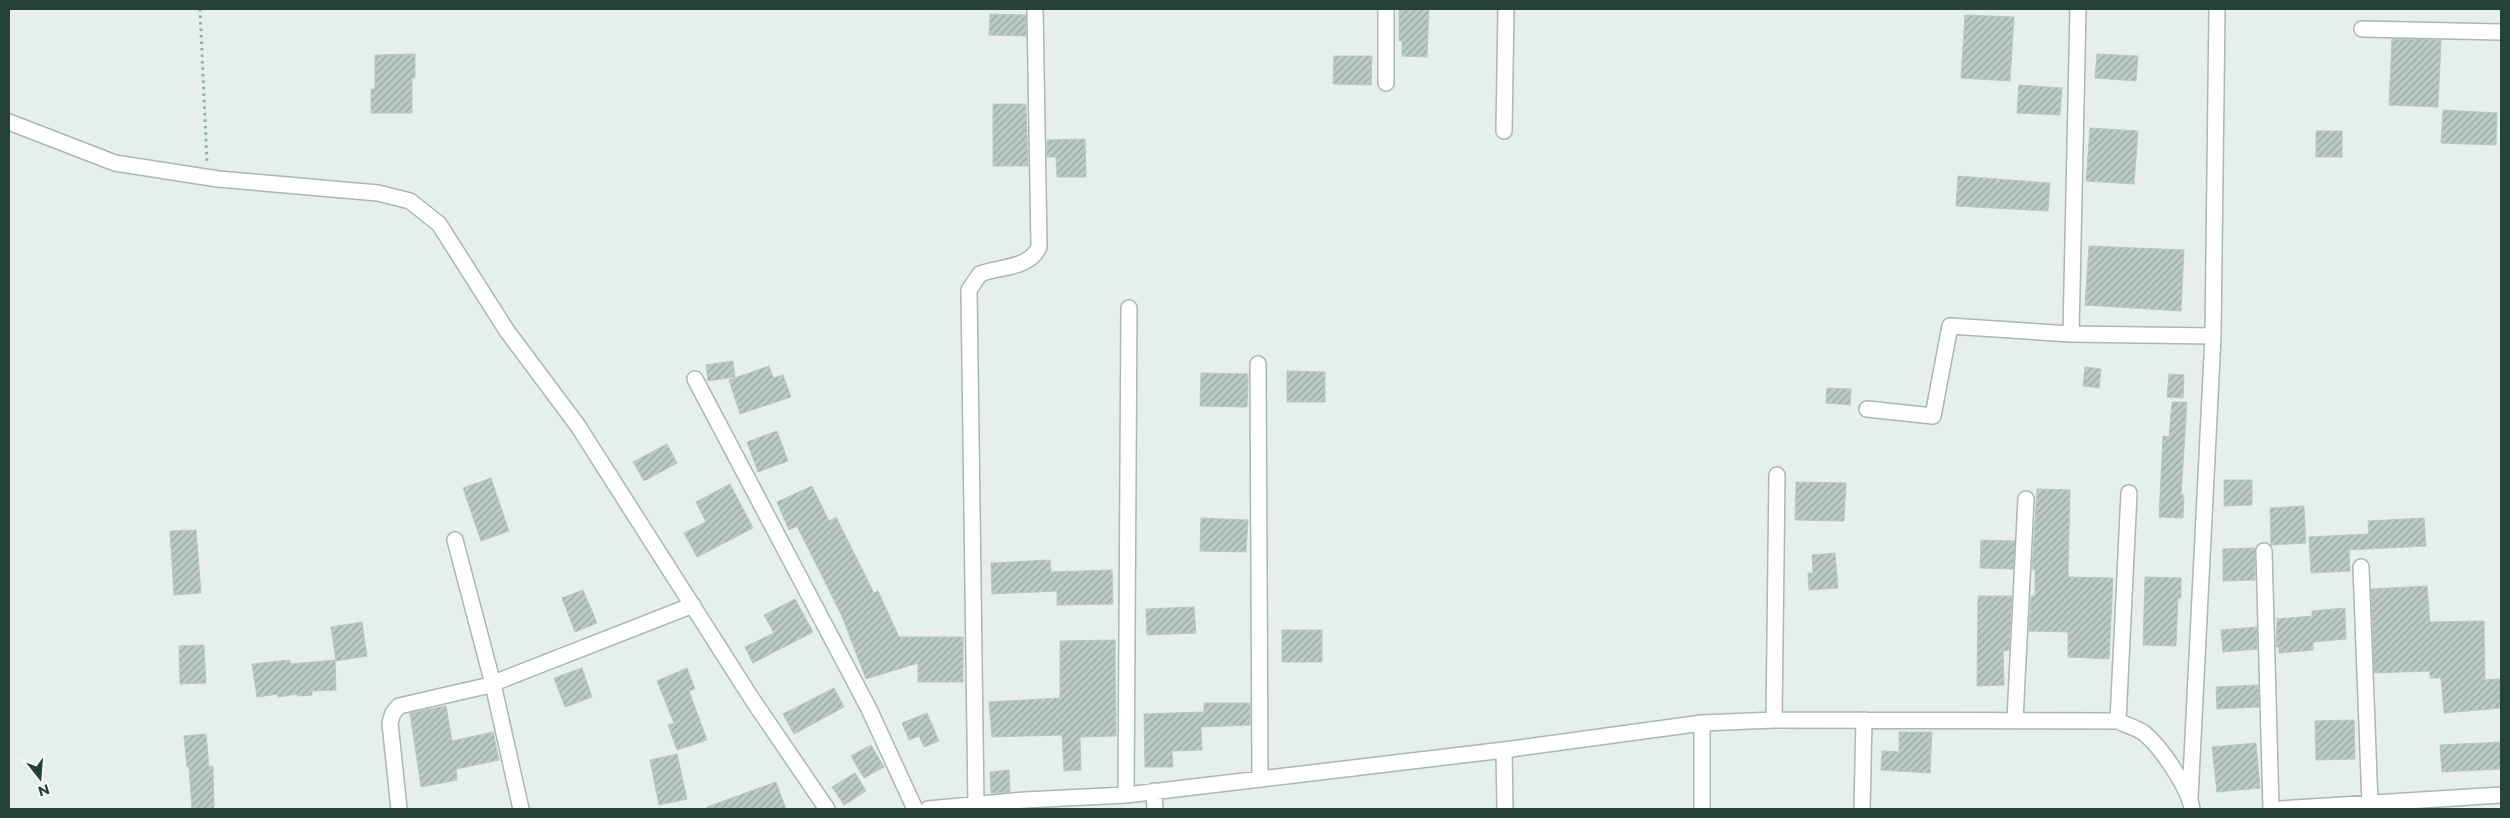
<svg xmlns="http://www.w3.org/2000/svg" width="2510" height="818" font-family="Montserrat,sans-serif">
<defs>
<pattern id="building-hatch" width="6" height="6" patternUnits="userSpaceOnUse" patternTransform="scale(1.25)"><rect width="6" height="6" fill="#bbcac4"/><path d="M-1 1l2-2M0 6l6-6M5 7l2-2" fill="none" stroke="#98a6a0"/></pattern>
</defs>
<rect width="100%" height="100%" fill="#e6efeb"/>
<!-- building -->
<path fill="url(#building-hatch)" stroke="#b8c9c2" d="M1399,9H1429L1427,57L1402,56V41H1399Z
M990,14L1026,15V36L989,35Z
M1965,15L2014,17L2010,81L1961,78Z
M2392,39L2441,40L2438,107L2389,105Z
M415,54V78H412V113H371V89H375V55Z
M2097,54L2138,56L2136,81L2095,78Z
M1334,56H1372L1371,85L1333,84Z
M2019,85L2062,88L2060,115L2017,113Z
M993,104H1026L1028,166H993Z
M2443,110L2497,113L2496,145L2441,143Z
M2090,128L2138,131L2134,184L2086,181Z
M2316,131H2342V157H2316Z
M1085,139L1086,177H1057L1056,157H1047V140Z
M1958,176L2050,183L2048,211L1956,206Z
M2089,246L2184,250L2181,311L2085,305Z
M733,361L735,377L708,381L706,365Z
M769,366L773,378L783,375L791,397L740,414L729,380Z
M2085,367L2101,369L2099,388L2083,386Z
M1287,371L1325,372V402H1287Z
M1201,373L1248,374L1247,407L1200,406Z
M2169,374L2184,375L2183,398L2167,397Z
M1827,388L1851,389L1850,405L1826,403Z
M2172,402H2187L2181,495H2184L2183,518L2159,517L2163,436L2169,437Z
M777,431L788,461L758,472L747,442Z
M667,444L677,463L644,481L633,462Z
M491,478L509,531L481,541L463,488Z
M2224,480H2252V505L2224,506Z
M1796,482L1846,483L1844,521L1795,520Z
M730,484L753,528L697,557L684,533L706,522L696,502Z
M812,486L829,521L836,517L874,593L878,591L899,637H963V682H918V663L866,679L841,614L797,526L789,530L777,502Z
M2037,489L2070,490L2068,577L2113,578L2109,659L2068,657V632L2029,631L2031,596H2035V569H2032Z
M2304,506L2306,543L2271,545L2270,508Z
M1201,518L1248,520L1246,552L1200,551Z
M2424,518L2426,546L2349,550L2350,571L2311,573L2309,537L2369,534L2368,521Z
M196,530L201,593L174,595L170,531Z
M1981,540L2015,541L2013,569L1980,568Z
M2255,548V580L2223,581V549Z
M1835,553L1838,588L1809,590L1808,573H1813L1812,555Z
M1050,560L1051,572L1112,570L1113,604L1057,605V591L992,594L991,563Z
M2145,577L2181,578V598H2178L2176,646L2143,645Z
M2427,586L2430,622L2484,621L2485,680L2500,679L2501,708L2444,713L2441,678H2430V671L2374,673L2371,589Z
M583,590L597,623L575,632L562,598Z
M1978,596H2012L2009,650L2003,651L2004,685L1977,686Z
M795,599L813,632L753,663L745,647L774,633L764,615Z
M1194,607L1196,633L1147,635L1146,609Z
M2345,608L2346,639L2313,642V650L2279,653V647H2276L2277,619L2312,616V611Z
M362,622L367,656L336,661L331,627Z
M2257,627V649L2223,652L2221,630Z
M1282,630H1322V662H1282Z
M1115,640L1116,736L1080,737L1081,770L1064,771L1062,735L992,737L989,702L1060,698V641Z
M204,645L206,683L180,684L179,646Z
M290,660V664L335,660L336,690L312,691V695L298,696L297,694L278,697V694L257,697L252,664Z
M582,668L592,697L565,707L554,678Z
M687,668L695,689L689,691L707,740L677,750L668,725L674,723L657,681Z
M2258,685L2259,707L2217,709L2216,687Z
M834,688L844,707L794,734L783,714Z
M1204,703H1250V725L1201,727L1202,750L1172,751L1173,767H1145L1144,714L1204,712Z
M446,706L452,741L493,732L499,760L456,769L457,780L421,787L410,713Z
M927,713L939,741L924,747L919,736L909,740L902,723Z
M2354,720L2355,759L2316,760L2315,721Z
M1899,732H1932L1930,773L1881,770L1882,751L1899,752Z
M206,734L209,767L213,766L214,809H192L189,767H187L184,736Z
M2501,742V769L2442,772L2440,745Z
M2256,743L2260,788L2217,792L2212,747Z
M871,745L884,767L864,778L851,756Z
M677,754L687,799L659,805L650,760Z
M1009,770L1010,792L991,793L990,772Z
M855,773L866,791L844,805L832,787Z
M776,782L786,809H708L707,807Z"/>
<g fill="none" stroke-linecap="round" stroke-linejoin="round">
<defs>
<path id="minor" d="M2362,29L2501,32
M1386,83V9
M9,122L115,163L218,179L378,193L410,201L439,224L507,331L578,426L752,699L827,809
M1504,131L1506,9
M2071,334L2078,9
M1258,364L1260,779
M695,379L869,709L915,809
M1867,409L1933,416L1950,326L2071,334L2213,336
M455,540L493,684L521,809
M2264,551L2271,809
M2361,567L2370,804
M1774,720L1777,475
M2015,720L2026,499
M2118,721L2129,493
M1702,723V809
M1504,750L1505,809
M1154,791L1155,809
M1126,795L1129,308
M2190,798L2213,336L2217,9
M976,805L969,290L980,274C1001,266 1029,269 1039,247L1035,9
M399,809L390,723L393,713L399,706L486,686L693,605
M928,809L1025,800L1126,795L1504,750L1702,723L1774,720L2118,721C2126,725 2137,728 2144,733C2161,747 2189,788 2192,809
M1862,809L1864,720
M2280,809L2501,795"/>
</defs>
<!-- minor casing -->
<use href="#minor" stroke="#a8b8b2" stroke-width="18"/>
<!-- path -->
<path stroke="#86b3a5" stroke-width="3" stroke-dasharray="2.5 4" stroke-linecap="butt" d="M200,9L207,163"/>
<!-- minor -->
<use href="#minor" stroke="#fff" stroke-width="15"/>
</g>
<!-- border -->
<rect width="2510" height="818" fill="none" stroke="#24423a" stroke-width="20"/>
<!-- north arrow -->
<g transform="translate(40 778) rotate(163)" stroke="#f7fbf9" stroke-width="4" paint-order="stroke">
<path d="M0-4L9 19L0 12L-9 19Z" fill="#24423a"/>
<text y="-8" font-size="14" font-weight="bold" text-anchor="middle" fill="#24423a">N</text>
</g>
</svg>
